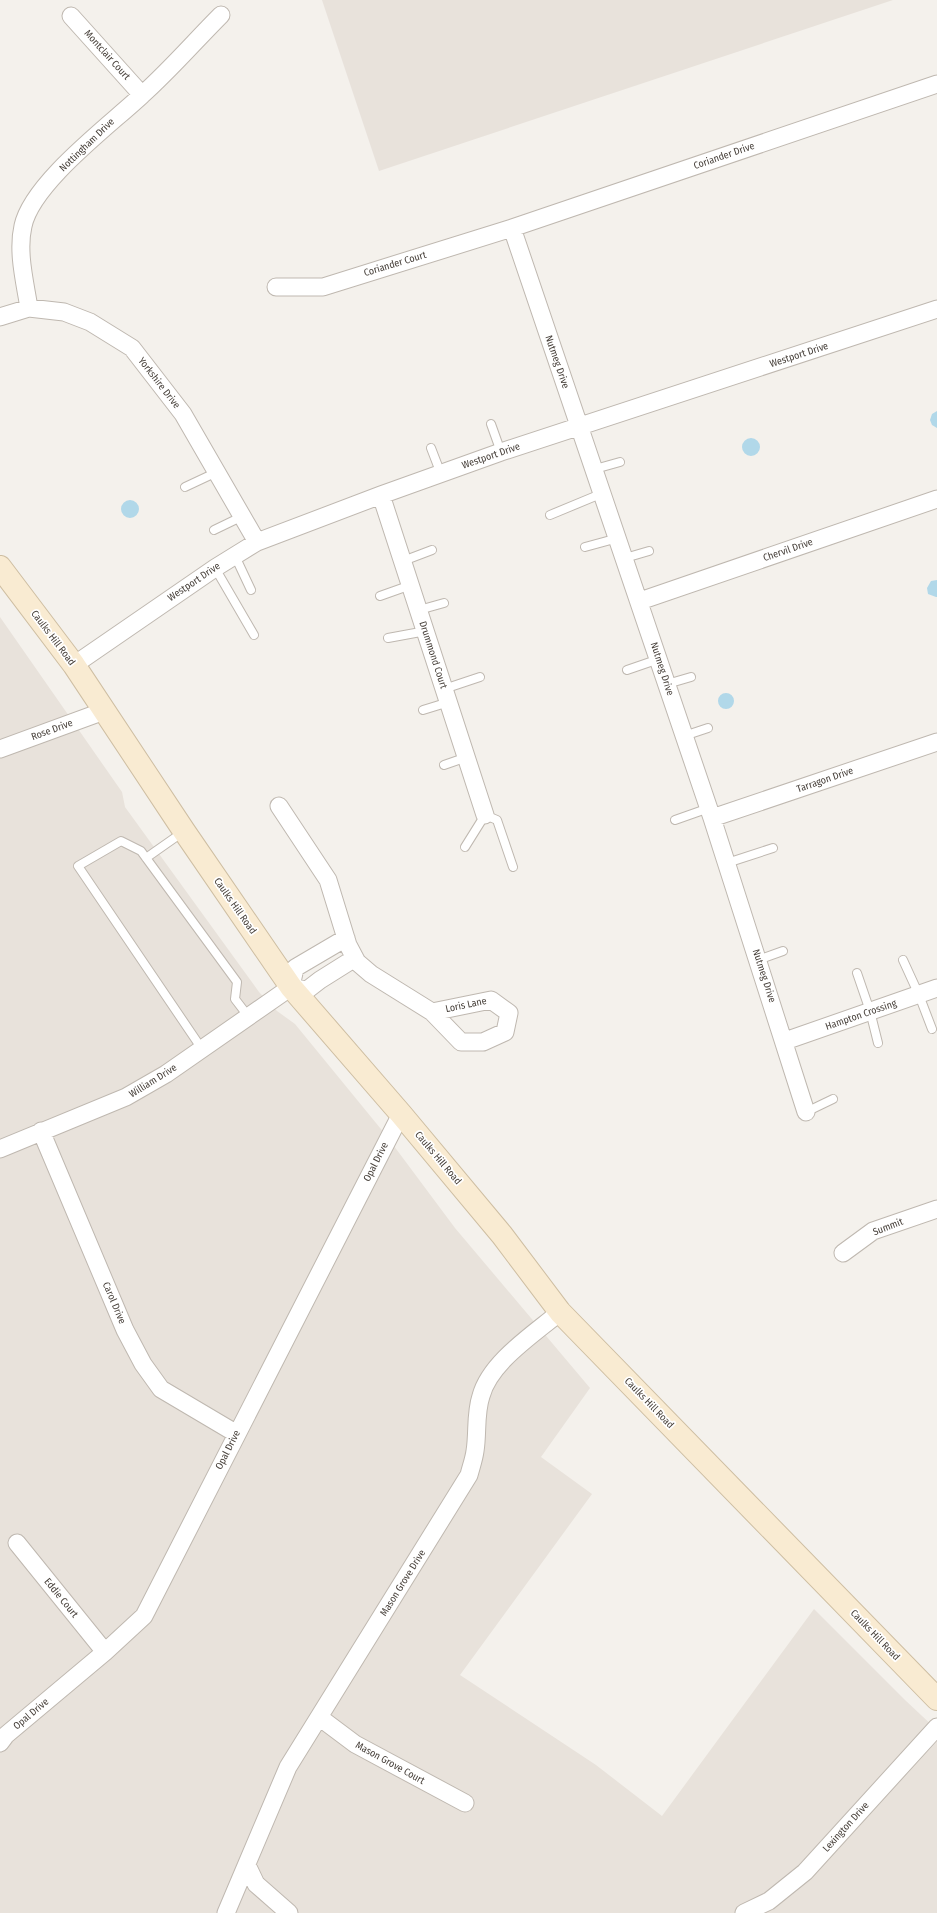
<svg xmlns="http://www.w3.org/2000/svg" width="937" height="1913" font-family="'Fira Sans Condensed',sans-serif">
<rect width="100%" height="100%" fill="#f4f1ec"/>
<!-- residential -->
<path fill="#e8e2db" d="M322,0H893L379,171Z
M0,617L122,792L125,807L259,992L277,1011L295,1024L385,1134L455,1228L590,1388L541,1457L592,1494L460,1675L596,1765L662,1816L814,1609L905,1700L937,1730V1913H0Z"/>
<!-- water -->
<path fill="#b1d8e9" d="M937,411V428L932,425L930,420L932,414Z
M742 447a9 9 0 1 1 18 0a9 9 0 1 1-18 0Z
M121 509a9 9 0 1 1 18 0a9 9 0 1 1-18 0Z
M937,580V597H936L928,594L927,588L931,581Z
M718 701a8 8 0 1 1 16 0a8 8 0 1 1-16 0Z"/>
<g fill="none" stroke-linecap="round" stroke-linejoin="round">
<defs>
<path id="service" d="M491,424L501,452
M431,448L441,474
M595,469L620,462
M185,487L217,472
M550,515L603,493
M214,530L243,516
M585,547L618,538
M235,556L251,590
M625,558L649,551
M403,561L432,550
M215,568L254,635
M380,596L411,585
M419,610L444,603
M388,638L426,631
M627,670L659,659
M667,684L691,677
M444,689L480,677
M423,710L449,702
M684,736L708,728
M444,765L467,757
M675,820L709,808
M465,847L485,815L497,820L513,867
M146,858L183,832
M727,863L773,848
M758,960L783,951
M903,960L919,995L932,1029
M857,973L870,1011L878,1043
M202,1049L78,866L121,841L141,851L237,982L235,999L248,1016
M806,1112L833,1099"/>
<path id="minor" d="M71,16L142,95
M512,228L712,818L806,1112
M276,287H323L512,228L937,84
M29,308C25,282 17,252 23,226C32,183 110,125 142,95C170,70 195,41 221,15
M0,317L29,308L64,312L90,322L132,348L183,414L257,542
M381,495L485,815
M640,601L937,499
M74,665L215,568L257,542L381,495L501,452L937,309
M0,749L104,711
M279,806L328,880L348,945L357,962L371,974L432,1012L491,1000L509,1013L505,1032L483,1042H461L432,1012
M712,818L937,742
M291,987L295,968L346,938
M291,987L307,990L320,980L355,958
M785,1041L937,988
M41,1131L125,1330L143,1364L161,1389L237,1434
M0,1149L126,1097L166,1074L291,987
M843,1253L873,1231L937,1209
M17,1543L105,1652
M319,1717L355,1744L465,1803
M0,1743L6,1735L105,1652L144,1616L401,1114
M247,1865L256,1884L289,1913
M226,1913L288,1767L469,1475C471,1467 474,1459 475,1451C478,1433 475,1414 481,1396C490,1362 534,1334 560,1312
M744,1913L769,1901L805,1872L937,1727"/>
<path id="secondary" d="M0,567L74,665L184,831L291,987L401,1114L502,1235L560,1312L937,1699"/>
</defs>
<!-- service casing -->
<use href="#service" stroke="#bfb8b0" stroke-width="10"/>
<!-- minor casing -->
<use href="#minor" stroke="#bfb8b0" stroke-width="19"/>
<!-- secondary casing -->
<use href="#secondary" stroke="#cebea2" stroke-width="24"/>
<!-- service -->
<use href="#service" stroke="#fff" stroke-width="8"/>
<!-- minor -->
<use href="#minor" stroke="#fff" stroke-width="17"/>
<!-- secondary -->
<use href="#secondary" stroke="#f9ebd2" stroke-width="22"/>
</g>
<g text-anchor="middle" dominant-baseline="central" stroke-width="3.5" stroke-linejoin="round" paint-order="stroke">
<!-- street labels -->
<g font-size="10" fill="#48413b" stroke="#fff">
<text transform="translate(107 55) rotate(48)">Montclair Court</text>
<text transform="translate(87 145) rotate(-44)">Nottingham Drive</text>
<text transform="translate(724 156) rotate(-19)">Coriander Drive</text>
<text transform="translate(395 264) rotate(-17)">Coriander Court</text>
<text transform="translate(799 355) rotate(-18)">Westport Drive</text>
<text transform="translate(557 362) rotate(71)">Nutmeg Drive</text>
<text transform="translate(159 383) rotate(52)">Yorkshire Drive</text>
<text transform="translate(491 456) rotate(-19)">Westport Drive</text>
<text transform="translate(788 550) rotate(-19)">Chervil Drive</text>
<text transform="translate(194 582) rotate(-34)">Westport Drive</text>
<text transform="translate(53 638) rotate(53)">Caulks Hill Road</text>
<text transform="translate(433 655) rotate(72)">Drummond Court</text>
<text transform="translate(662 669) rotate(72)">Nutmeg Drive</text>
<text transform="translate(52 730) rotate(-20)">Rose Drive</text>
<text transform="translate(825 780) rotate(-19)">Tarragon Drive</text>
<text transform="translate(235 906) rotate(55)">Caulks Hill Road</text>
<text transform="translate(764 976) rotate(72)">Nutmeg Drive</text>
<text transform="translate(466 1005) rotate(-12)">Loris Lane</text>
<text transform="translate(861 1015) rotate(-19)">Hampton Crossing</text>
<text transform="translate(153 1081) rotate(-32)">William Drive</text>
<text transform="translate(438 1158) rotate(50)">Caulks Hill Road</text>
<text transform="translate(376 1162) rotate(-63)">Opal Drive</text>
<text transform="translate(888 1227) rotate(-21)">Summit</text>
<text transform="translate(114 1303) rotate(67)">Carol Drive</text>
<text transform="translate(649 1403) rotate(46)">Caulks Hill Road</text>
<text transform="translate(228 1450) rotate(-63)">Opal Drive</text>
<text transform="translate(403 1583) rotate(-58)">Mason Grove Drive</text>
<text transform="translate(61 1598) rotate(51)">Eddie Court</text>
<text transform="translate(875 1635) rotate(46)">Caulks Hill Road</text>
<text transform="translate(31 1714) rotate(-40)">Opal Drive</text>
<text transform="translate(390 1763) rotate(29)">Mason Grove Court</text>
<text transform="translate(846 1827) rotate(-48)">Lexington Drive</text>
</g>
</g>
</svg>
